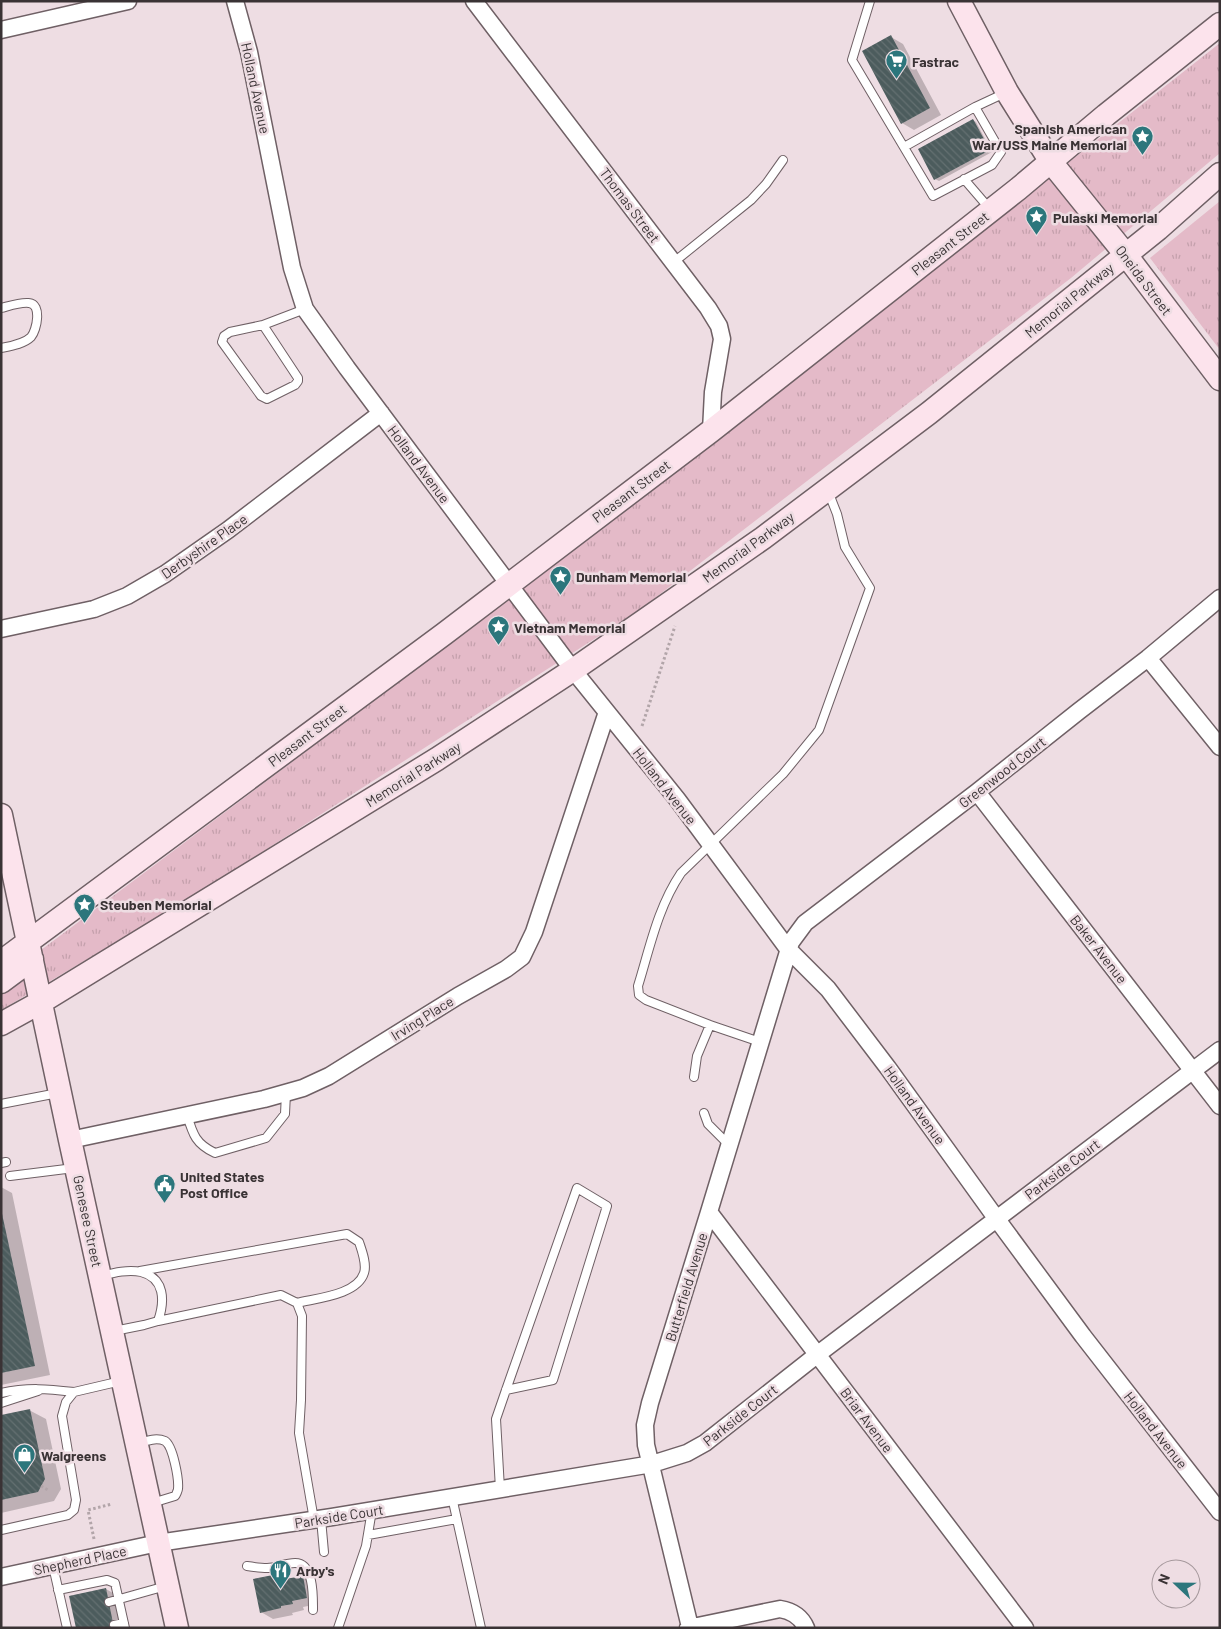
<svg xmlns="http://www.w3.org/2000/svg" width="1221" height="1629" font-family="Barlow,sans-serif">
<defs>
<pattern id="park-tufts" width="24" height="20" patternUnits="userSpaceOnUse" patternTransform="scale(1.25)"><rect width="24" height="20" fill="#e4bac8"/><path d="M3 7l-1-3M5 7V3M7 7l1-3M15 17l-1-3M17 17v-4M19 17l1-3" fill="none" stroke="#c4a0ac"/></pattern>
<pattern id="building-back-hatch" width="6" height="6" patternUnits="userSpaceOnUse" patternTransform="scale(1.25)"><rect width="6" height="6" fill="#4c5c5d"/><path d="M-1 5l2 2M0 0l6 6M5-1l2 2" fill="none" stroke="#647071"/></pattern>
</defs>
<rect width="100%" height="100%" fill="#eedde3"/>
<!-- park -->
<path fill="url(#park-tufts)" d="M1220,43V153L1071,278L638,611L181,904L1,1010V980L500,606L653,490Z
M1220,201V350L1150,258Z"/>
<!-- shadow -->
<path fill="#0003" d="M891,37L903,44L941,115L914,130L902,123Z
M973,120L976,122L992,152L939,181L935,179Z
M1,1187L12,1193L50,1375L1,1385Z
M29,1410L46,1419L61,1489L54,1501L1,1513V1416Z
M277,1576L286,1580L302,1577L314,1584L318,1604L303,1607L304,1610L292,1613L293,1615L273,1619L261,1612Z
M106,1589L118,1596L125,1628H77L70,1596Z"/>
<!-- building -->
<path fill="url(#building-back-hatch)" d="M891,35L930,108L901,124L862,51Z
M973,119L990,150L934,180L918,149Z
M1,1209L35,1366L1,1373Z
M30,1409L45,1479L38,1492L1,1500V1415Z
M278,1574L279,1580L303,1576L307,1598L292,1601L293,1604L281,1606V1608L260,1613L253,1579Z
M106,1588L114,1628H76L69,1596Z"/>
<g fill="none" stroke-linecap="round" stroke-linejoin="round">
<defs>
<path id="lane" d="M870,1L852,60L933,196L992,165L1001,152L975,107L904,147
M975,107L1005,93
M964,179L989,208
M674,262L751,200L766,184L783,160
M1,308C9,306 20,302 29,303C42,304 37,330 31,337C24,344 11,346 1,348
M263,325L298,378V381L295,385L267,399L261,396L222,342L224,336L230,332L263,325L305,309
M760,1042L710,1025L646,1000L639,995L638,986C650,947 658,907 681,873L783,774L819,730L870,588L845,547L837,514L828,491
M694,1077L697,1056L710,1025
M1,1104L58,1093
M704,1113L708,1124L729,1145
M187,1115C193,1135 196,1144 215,1153L266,1138L285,1114L286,1093
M1,1163L6,1162
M10,1176L74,1168
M140,1271L347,1234L359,1242C362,1251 367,1264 364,1273C357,1295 317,1298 297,1303
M101,1276C113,1273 128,1269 141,1272C165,1278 165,1301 158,1321L144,1325L114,1331
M158,1321L281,1295L297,1303L302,1316L301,1400L299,1433L314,1520
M1,1393C28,1387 48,1389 74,1392
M1,1403L38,1391
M138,1443C147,1441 156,1437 165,1441C173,1446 179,1479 178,1489C178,1490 176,1495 175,1496L152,1503
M500,1489L496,1419L506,1390L577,1188L607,1206L553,1380L506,1390
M452,1497L481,1628
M321,1519L324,1552
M1,1530L68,1515L74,1510L76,1500L62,1416L66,1402L74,1392L121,1381
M368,1535L457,1519
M53,1566L67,1628
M247,1566C254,1567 261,1568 267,1568C276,1568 285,1563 295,1563C314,1563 313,1596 313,1610
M58,1590L107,1580L115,1583L125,1628
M109,1602L166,1586
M114,1625L124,1623
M338,1628L366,1546L372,1510"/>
<path id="street" d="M235,1L249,52L292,268L305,309L347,368L573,670L677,799L788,949L828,989L888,1068L996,1218L1083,1336L1220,1512
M474,1L708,308L719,326L722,339L713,392L711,431
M1,30L128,1
M1,629L94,609L127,596L165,574L228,530L381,413
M1148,658L1220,747
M977,792L1220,1106
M70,1140L264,1099L303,1088L329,1076L458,996L506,969L522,957L534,932L607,712
M709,1212L1025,1628
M1,1577L158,1543L332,1517L652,1464L687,1453L705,1443L818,1354L1220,1050
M690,1627L646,1445L645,1425L650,1403L709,1212L791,942L805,923L977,792L1079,711L1148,658L1220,598
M688,1628L780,1609C792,1611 801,1616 806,1628"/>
<path id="secondary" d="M959,1L1007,92L1051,162L1126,255L1220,379
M1,815L70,1140L177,1628
M1,962L444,634L711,431L1018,189L1106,115L1220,24
M1,982L32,959
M1,1024L41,1002L437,759L573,670L763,538L929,413L1158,229L1220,174"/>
</defs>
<!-- lane casing -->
<use href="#lane" stroke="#6f6065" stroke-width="10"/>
<!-- street casing -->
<use href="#street" stroke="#6f6065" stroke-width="19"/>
<!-- secondary casing -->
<use href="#secondary" stroke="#6f6065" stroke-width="25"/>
<!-- path -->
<path stroke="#b2a5a9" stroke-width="3" stroke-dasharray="2.5 2.5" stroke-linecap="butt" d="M642,726L675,626
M41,1486L48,1490
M94,1539L88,1510L112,1504"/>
<!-- lane -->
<use href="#lane" stroke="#fff" stroke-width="8"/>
<!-- street -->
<use href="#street" stroke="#fff" stroke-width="16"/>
<!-- secondary -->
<use href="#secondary" stroke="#fce3ec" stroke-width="22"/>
</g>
<!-- icons -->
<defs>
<symbol id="supermarket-pin" viewBox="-11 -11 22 30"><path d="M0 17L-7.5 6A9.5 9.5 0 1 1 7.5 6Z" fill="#2c767c" stroke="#eedde3"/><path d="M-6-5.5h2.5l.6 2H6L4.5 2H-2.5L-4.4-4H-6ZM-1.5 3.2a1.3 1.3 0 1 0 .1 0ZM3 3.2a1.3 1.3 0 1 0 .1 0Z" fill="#fff"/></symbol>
<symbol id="sight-pin" viewBox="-11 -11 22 30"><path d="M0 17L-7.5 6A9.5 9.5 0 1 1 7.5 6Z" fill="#2c767c" stroke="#eedde3"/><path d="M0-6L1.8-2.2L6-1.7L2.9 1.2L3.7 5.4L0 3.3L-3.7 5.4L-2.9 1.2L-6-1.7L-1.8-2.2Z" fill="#fff"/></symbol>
<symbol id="civic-pin" viewBox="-11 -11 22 30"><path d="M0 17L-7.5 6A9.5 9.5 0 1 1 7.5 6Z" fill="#2c767c" stroke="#eedde3"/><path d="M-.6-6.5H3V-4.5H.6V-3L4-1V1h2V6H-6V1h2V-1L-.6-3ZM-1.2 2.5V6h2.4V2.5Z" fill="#fff"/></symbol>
<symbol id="shop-pin" viewBox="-11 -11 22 30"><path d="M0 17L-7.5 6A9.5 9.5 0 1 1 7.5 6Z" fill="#2c767c" stroke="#eedde3"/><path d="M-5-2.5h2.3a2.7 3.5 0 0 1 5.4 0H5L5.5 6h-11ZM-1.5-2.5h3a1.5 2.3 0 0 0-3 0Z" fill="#fff"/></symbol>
<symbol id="restaurant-pin" viewBox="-11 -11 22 30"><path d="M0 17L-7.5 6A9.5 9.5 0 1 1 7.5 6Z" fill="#2c767c" stroke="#eedde3"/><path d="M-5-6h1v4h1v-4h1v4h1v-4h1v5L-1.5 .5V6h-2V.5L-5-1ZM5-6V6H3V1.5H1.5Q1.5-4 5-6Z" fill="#fff"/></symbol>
</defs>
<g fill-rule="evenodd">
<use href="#supermarket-pin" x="884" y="48" width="25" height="34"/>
<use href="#sight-pin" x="1130" y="124" width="25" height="34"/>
<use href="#sight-pin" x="1024" y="204" width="25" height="34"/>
<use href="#sight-pin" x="548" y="564" width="25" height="34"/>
<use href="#sight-pin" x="486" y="614" width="25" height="34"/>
<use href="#sight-pin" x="72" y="892" width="25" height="34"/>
<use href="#civic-pin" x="152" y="1172" width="25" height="34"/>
<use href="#shop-pin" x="12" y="1442" width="25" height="34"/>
<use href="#restaurant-pin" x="268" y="1558" width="25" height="34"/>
</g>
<g text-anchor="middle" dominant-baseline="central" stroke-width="5" stroke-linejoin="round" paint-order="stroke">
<!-- poi labels -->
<g font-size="14" font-weight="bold" fill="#3a3335" stroke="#eedde3" text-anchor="start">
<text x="912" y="61">Fastrac</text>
<text x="1127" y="128" text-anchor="end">Spanish American<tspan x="1127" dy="16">War/USS Maine Memorial</tspan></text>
<text x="1053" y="217">Pulaski Memorial</text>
<text x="576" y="576">Dunham Memorial</text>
<text x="514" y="627">Vietnam Memorial</text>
<text x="100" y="904">Steuben Memorial</text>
<text x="180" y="1176">United States<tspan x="180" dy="16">Post Office</tspan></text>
<text x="41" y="1455">Walgreens</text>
<text x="296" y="1570">Arby's</text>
</g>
<!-- street labels -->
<g font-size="14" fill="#3a3335" stroke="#eedde3">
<text transform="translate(256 88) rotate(78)">Holland Avenue</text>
<text transform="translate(630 205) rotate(53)">Thomas Street</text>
<text transform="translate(950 243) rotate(-38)">Pleasant Street</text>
<text transform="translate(1144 280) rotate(53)">Oneida Street</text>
<text transform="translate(1069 300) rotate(-39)">Memorial Parkway</text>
<text transform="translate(419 464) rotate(53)">Holland Avenue</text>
<text transform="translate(631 491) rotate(-37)">Pleasant Street</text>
<text transform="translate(204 546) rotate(-35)">Derbyshire Place</text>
<text transform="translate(748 547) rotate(-36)">Memorial Parkway</text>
<text transform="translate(307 735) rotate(-37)">Pleasant Street</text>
<text transform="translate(1002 772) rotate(-38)">Greenwood Court</text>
<text transform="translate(413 774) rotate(-32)">Memorial Parkway</text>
<text transform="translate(665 786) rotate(52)">Holland Avenue</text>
<text transform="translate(1099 949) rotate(52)">Baker Avenue</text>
<text transform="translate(422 1018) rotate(-32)">Irving Place</text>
<text transform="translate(915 1105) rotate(54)">Holland Avenue</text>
<text transform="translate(1062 1169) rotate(-37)">Parkside Court</text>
<text transform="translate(88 1221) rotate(78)">Genesee Street</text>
<text transform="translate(686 1287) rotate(-73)">Butterfield Avenue</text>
<text transform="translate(740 1415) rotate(-38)">Parkside Court</text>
<text transform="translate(867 1420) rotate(53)">Briar Avenue</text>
<text transform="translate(1156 1430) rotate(52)">Holland Avenue</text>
<text transform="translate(339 1516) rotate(-9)">Parkside Court</text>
<text transform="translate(80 1560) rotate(-12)">Shepherd Place</text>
</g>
</g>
<!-- border -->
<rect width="1221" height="1629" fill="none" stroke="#3a3335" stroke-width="5"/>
<!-- north arrow -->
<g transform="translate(1176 1584) rotate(292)"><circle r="24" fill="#eedde3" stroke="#a6999d"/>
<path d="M0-4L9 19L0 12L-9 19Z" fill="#2c767c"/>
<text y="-8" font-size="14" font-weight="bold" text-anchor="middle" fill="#3a3335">N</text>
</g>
</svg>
